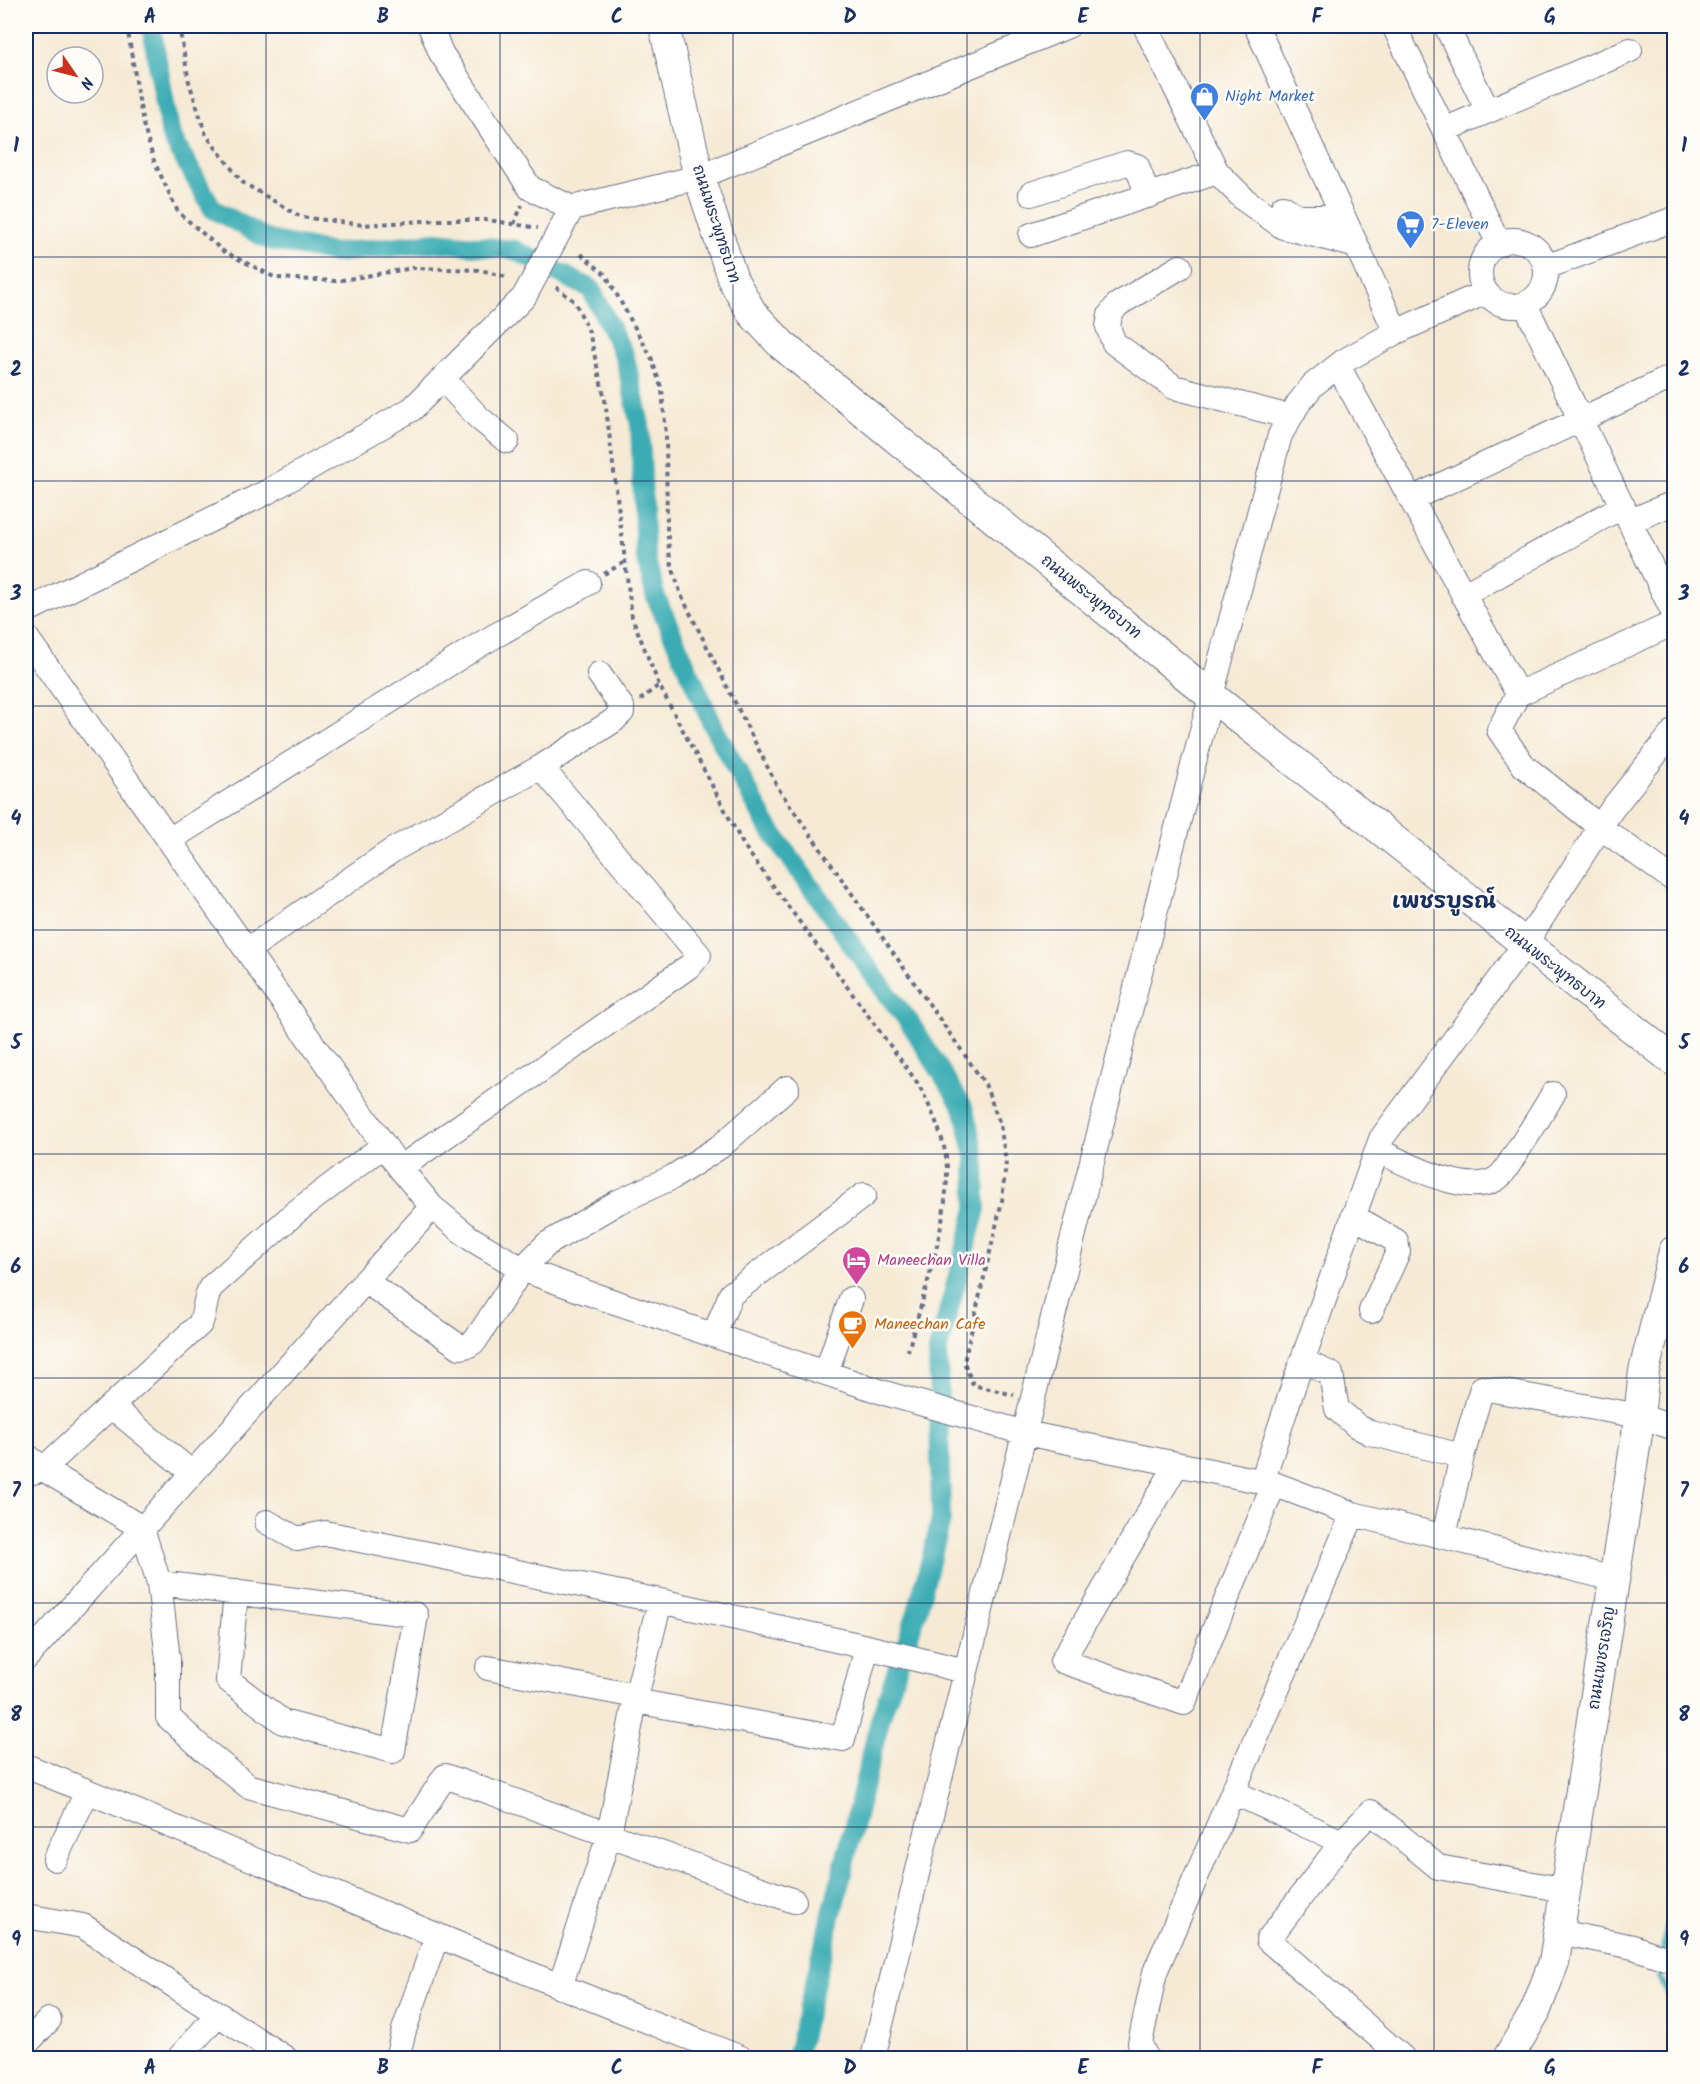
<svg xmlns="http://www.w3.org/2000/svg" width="1700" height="2084" font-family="Kalam,'Playpen Sans Thai',sans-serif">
<rect width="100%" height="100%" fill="#fdfcf7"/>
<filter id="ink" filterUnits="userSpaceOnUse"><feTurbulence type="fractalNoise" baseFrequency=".0167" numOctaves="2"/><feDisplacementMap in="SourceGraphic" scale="12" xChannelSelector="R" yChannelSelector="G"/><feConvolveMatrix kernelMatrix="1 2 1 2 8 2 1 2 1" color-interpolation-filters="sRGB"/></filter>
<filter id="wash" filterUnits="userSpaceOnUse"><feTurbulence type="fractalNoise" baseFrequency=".008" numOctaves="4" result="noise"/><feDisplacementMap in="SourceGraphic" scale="24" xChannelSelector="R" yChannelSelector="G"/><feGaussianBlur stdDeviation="1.35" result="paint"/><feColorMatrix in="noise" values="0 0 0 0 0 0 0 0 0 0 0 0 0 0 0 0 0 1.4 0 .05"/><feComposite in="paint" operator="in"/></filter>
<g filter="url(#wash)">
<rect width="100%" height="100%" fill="#f6ead5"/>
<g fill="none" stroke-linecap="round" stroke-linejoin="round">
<!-- stream -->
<path stroke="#3aacb4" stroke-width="6" d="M1663,1950L1666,1928L1674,1911
M1661,1963L1658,1978L1674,2001"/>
<!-- canal -->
<path stroke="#3aacb4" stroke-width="20" d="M151,26L171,136L213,209L269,240L335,253L436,242L515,250L591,289L625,357L640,425L645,554L655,595L715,730L767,825L882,987L910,1023L963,1107L975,1156L976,1209L938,1350L941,1520L917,1612L881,1716L796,2058"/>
</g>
</g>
<g filter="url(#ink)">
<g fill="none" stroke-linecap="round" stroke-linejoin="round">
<defs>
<path id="minor" d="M430,26L441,53L530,188L572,208L699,177L1068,26
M1145,26L1217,172L1245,200L1283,227L1357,246
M1256,26L1396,332
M1394,26L1499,244
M1446,26L1488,111
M1444,130L1630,50
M1031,194L1127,163L1137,166L1148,196
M1283,207L1299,217H1343
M1031,235L1217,172
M1480 273a33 33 0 1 1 66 0a33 33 0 1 1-66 0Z
M1180,267L1117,305L1110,315L1108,327L1114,343L1174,387L1290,417
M1546,267L1674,219
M1525,304L1674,614
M1338,366L1518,694L1674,623
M443,379L479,418L507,441
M1411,499L1674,376
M1630,521L1674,503
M1463,595L1623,506
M26,611L267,492L412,409L524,297L572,208
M26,637L400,1168L432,1207L470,1238L522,1269L585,1292L888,1394L1025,1433L1274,1484L1353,1514L1614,1579
M1518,694L1499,730L1524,766L1600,827L1674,880
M541,767L613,721L622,712V707L599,674
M169,840L479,645L588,583
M247,950L393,850L541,767L699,955L691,965L400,1168
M1377,1150C1405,1163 1474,1202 1501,1175C1506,1170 1510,1162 1514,1156C1528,1135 1541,1115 1553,1094
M1353,1216L1396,1241L1398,1252L1371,1311
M365,1281L460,1347L469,1345L475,1341L522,1269L547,1244L618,1202L673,1177L721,1146L787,1088
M714,1335L731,1294L864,1195
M1302,1361L1331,1374L1337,1409L1357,1426L1370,1433L1462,1456
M826,1373L851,1299
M112,1407L192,1473
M26,1455L43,1469L200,1324C206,1312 204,1298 211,1287L296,1212L384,1145
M1177,1464L1062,1661L1184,1703L1274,1484
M26,1474L43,1469L142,1528L159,1583L168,1659V1717L204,1750L248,1786L410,1830L445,1776L794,1901
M1262,1482L1293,1387L1381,1139L1525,944L1612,809L1674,731
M267,1522L297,1539L325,1533L660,1601
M1444,1536L1462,1456L1482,1388L1640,1416L1674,1428
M159,1583L416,1615L393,1751L283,1722L228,1680L236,1592
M867,1647L965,1671
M26,1658L432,1207
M488,1668L636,1696
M26,1766L567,1989L741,2058
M1233,1792L1342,1842
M55,1859L87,1792
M26,1916L83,1926L285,2058
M1559,1932L1633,1947L1674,1961
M560,1987L609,1835L635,1701L660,1601L867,1647L843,1739L635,1701
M26,2044L49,2020
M179,2058L218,2014
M397,2058L404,2030L437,1935
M873,2058C1002,1516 1136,974 1280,435L1298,404L1313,385L1344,361L1396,332L1486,292
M1146,2058L1140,2043L1155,1972L1353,1514
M1403,2058L1268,1940L1342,1842L1371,1812L1438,1867L1566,1890"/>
<path id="major" d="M664,26L699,177L733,280L752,313L782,345L1210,695L1674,1061
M1508,2058L1535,2012L1554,1962L1637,1434L1644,1371L1674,1251"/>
</defs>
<!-- minor casing -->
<use href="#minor" stroke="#687088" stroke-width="26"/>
<!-- major casing -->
<use href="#major" stroke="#687088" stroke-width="32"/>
<!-- path -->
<path stroke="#687088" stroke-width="4" stroke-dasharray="4.5 4.5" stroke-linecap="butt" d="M127,26L143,124L154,161L178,212L223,251L276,278L336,281L413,268L481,270L506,277
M179,26L189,82L206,135L242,182L301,217L364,225L437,220H488L538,228
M514,224L522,205
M581,254L606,275L651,357L662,390L666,435L667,528L670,560L681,595L778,788L985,1084L1000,1124L1006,1161L1002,1201L964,1362L973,1385L1014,1395
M556,287L575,302L589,332L605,400L632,617L659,685L744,846L919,1085C932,1111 947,1142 947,1171C947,1227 923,1296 908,1351
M604,574L625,562
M640,700L659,685"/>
<!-- minor -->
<use href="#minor" stroke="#fff" stroke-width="24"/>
<!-- major -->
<use href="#major" stroke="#fff" stroke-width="30"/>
</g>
</g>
<!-- grid -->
<path fill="none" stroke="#1b2f5e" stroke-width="1.5" stroke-opacity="0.55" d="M266,26V2058M500,26V2058M733,26V2058M967,26V2058M1200,26V2058M1434,26V2058M26,257H1674M26,481H1674M26,706H1674M26,930H1674M26,1154H1674M26,1378H1674M26,1603H1674M26,1827H1674"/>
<!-- icons -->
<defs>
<symbol id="shop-pin" viewBox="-11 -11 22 30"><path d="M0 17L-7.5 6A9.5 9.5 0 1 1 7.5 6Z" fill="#3f7fe0" stroke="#fdfcf7"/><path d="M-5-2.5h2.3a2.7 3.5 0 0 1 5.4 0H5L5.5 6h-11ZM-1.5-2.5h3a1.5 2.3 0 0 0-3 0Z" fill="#fff"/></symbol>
<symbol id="supermarket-pin" viewBox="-11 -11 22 30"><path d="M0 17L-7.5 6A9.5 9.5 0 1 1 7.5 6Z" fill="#3f7fe0" stroke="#fdfcf7"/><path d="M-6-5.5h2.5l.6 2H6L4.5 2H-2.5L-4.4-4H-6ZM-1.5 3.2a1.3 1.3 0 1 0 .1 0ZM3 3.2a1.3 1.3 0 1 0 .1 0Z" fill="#fff"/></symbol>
<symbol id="hotel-pin" viewBox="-11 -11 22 30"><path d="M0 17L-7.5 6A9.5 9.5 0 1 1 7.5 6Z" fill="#d1479c" stroke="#fdfcf7"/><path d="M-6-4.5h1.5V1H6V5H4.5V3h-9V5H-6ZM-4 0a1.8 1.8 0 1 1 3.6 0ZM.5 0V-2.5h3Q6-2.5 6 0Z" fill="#fff"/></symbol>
<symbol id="cafe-pin" viewBox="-11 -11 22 30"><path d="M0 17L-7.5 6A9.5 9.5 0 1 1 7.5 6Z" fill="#e8710a" stroke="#fdfcf7"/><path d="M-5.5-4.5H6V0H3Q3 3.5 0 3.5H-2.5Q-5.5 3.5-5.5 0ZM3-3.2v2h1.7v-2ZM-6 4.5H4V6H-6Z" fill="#fff"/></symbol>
</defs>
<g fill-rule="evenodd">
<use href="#shop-pin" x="1188" y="80" width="33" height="45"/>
<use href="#supermarket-pin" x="1394" y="208" width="33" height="45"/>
<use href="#hotel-pin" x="840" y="1244" width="33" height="45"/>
<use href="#cafe-pin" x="836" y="1308" width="33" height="45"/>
</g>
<g text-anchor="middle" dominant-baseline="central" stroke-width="5" stroke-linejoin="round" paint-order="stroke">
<!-- shop labels -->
<g font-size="16" fill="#366cbe" stroke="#fdfcf7" text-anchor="start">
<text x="1225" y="96">Night Market</text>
<text x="1431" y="224">7-Eleven</text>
</g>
<!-- street labels -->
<g font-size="16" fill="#1b2f5e" stroke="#fdfcf7">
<text transform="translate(716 224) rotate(72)">ถนนพระพุทธบาท</text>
<text transform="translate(1091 597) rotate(39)">ถนนพระพุทธบาท</text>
<text transform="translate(1555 968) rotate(38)">ถนนพระพุทธบาท</text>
<text transform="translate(1602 1658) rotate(-81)">ถนนเพชรเจริญ</text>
</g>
<!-- hotel labels -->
<g font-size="16" fill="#b23c85" stroke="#fdfcf7" text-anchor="start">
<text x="877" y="1260">Maneechan Villa</text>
</g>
<!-- food labels -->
<g font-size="16" fill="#c56008" stroke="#fdfcf7" text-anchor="start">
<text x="874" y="1324">Maneechan Cafe</text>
</g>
<!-- district labels -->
<g font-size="22" font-weight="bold" fill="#1b2f5e" stroke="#fdfcf7">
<text x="1444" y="902">เพชรบูรณ์</text>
</g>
</g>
<!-- margin -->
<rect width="1700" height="2084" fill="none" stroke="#fdfcf7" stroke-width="66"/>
<!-- north arrow -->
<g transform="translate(75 75) rotate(125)"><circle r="28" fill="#fdfcf7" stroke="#a3aaba" stroke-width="1.5"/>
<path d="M0-4.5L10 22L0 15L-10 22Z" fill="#c8321e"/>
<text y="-9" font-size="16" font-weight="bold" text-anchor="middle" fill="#1b2f5e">N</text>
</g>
<rect x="33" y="33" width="1634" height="2018" fill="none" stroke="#1b2f5e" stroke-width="2"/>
<g font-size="20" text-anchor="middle" font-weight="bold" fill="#1b2f5e">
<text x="150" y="23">A</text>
<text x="383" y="23">B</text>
<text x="617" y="23">C</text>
<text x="850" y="23">D</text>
<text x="1083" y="23">E</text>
<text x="1317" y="23">F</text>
<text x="1550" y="23">G</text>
<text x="16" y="152">1</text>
<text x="1684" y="152">1</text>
<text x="16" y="376">2</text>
<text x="1684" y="376">2</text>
<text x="16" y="600">3</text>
<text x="1684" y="600">3</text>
<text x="16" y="825">4</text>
<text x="1684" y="825">4</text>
<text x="16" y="1049">5</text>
<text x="1684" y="1049">5</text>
<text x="16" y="1273">6</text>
<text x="1684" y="1273">6</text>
<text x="16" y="1497">7</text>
<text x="1684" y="1497">7</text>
<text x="16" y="1721">8</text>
<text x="1684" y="1721">8</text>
<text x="16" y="1946">9</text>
<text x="1684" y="1946">9</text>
<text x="150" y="2074">A</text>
<text x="383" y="2074">B</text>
<text x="617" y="2074">C</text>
<text x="850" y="2074">D</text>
<text x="1083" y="2074">E</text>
<text x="1317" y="2074">F</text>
<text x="1550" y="2074">G</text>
</g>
</svg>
